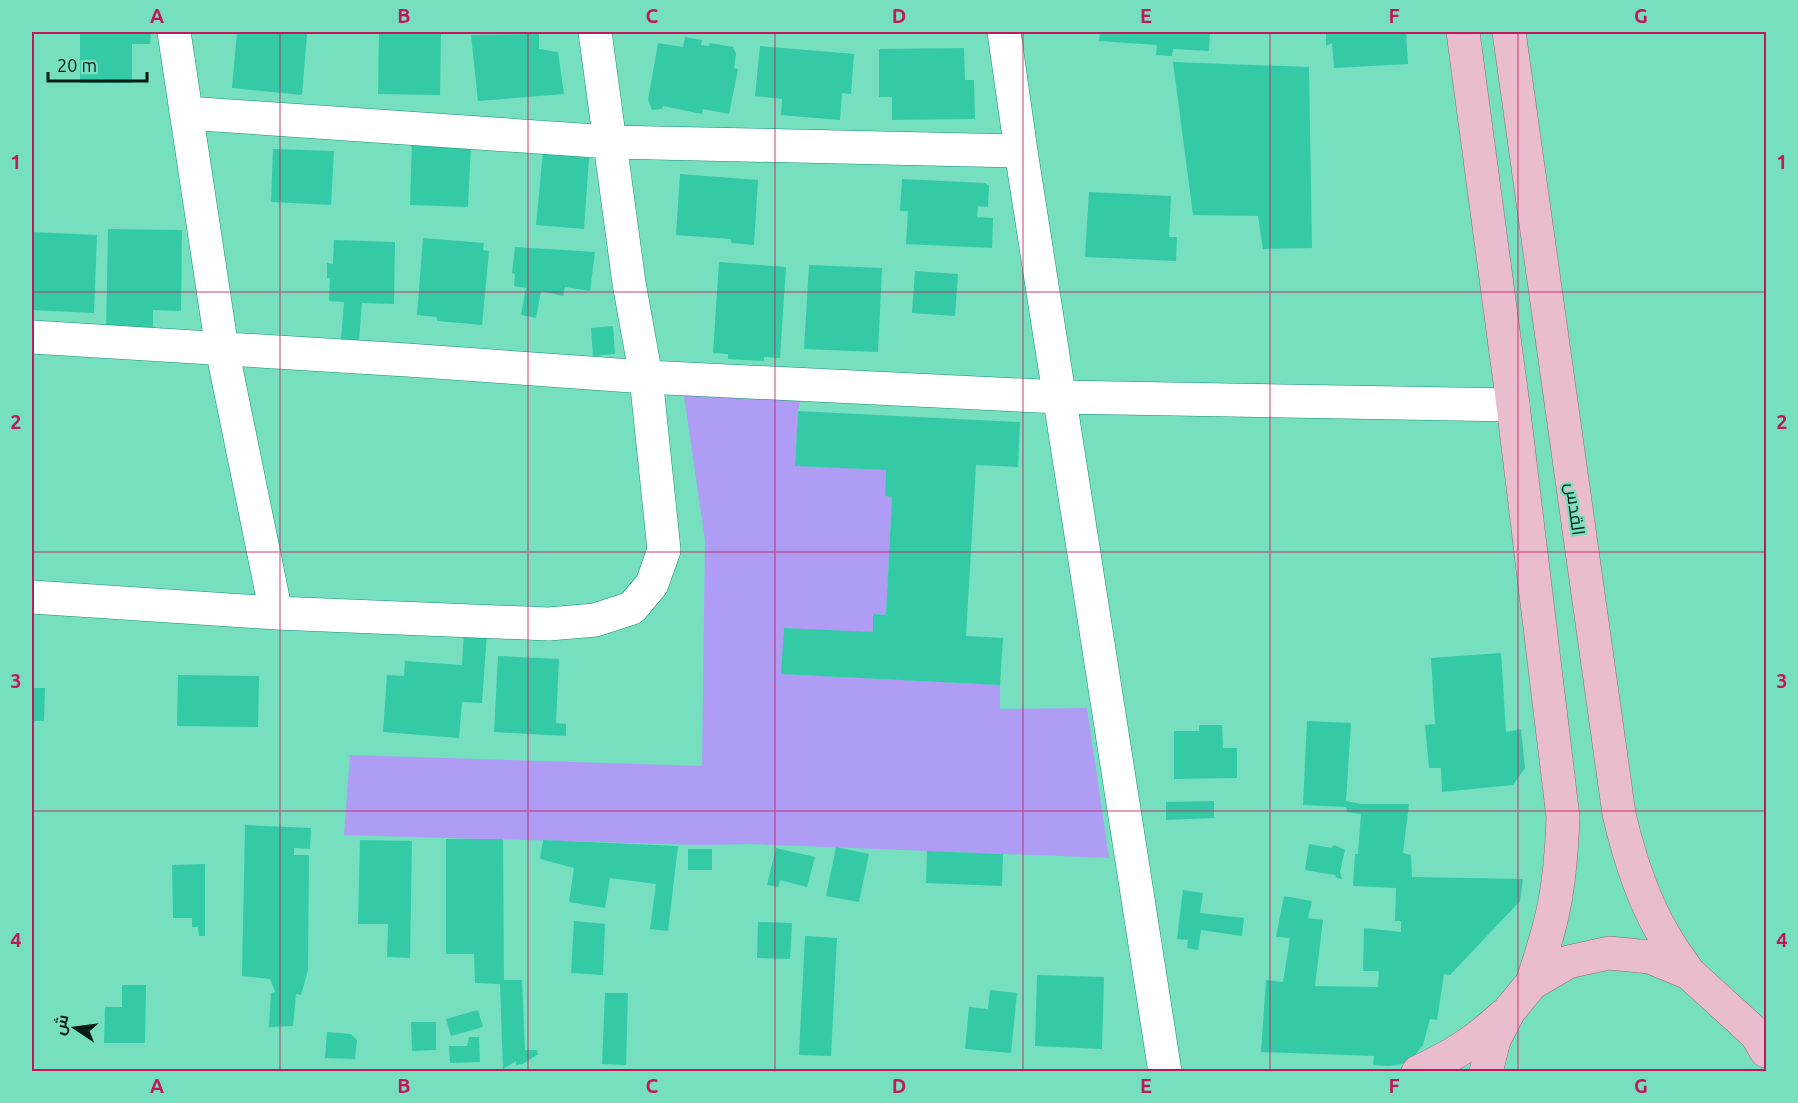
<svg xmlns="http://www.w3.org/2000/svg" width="1798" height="1103" font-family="Ubuntu,Cairo,sans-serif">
<rect width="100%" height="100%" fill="#75dfc0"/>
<!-- green -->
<path fill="#ae9cf5" d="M683,389L801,398L798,411L795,465L886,470L885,496L892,497L886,615L874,614L873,632L782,674L1000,685V709L1087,708L1109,858L750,844L701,845L344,835L350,755L702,766L705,540Z"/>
<!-- building -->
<path fill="#35caa6" d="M80,32H151L150,44H132V83H80Z
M237,32H279L307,34L302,95L232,88Z
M379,32H441L440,95L378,94Z
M1100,32H1210L1209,51L1173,49L1172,56L1156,55L1157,45L1099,41Z
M1326,32H1406L1408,64L1334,68L1332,43L1326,46Z
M539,34V49L558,52L564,94L478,101L471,35Z
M685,37L702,40L701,45L709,46L710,43L733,47L736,54L734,68L738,69L729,114L703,109L702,114L663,106L662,109L652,110L648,100L658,43L683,47Z
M760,46L854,54L851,94L842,93L840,120L781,115L782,99L755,96Z
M964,48L965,80H974L975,119L892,120V97H879V49Z
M1173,62L1309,67L1312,248L1263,249L1258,216L1193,215Z
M412,140L471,143L468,207L410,205Z
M273,149L334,151L331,205L271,202Z
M543,152L589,158L584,229L536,225Z
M680,174L758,180L754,245L731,243V239L676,235Z
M902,179L985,183L989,186L988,207L978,206L977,217L993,218L992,248L906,244L908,211H900Z
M1089,192L1171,196L1169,237H1177L1176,261L1085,257Z
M108,229L182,230L181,311L153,310V333L106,332Z
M32,232L97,235L94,313L32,310Z
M423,238L484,243L483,250L489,251L482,325L437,321V317L417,315Z
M334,240L395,242L394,304L362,303L359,340L341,339L344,302L329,301L330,278H327V263L333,264Z
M515,247L595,252L590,291L565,287L563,296L541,291L536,318L521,315L526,288L514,286L515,274L512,273Z
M719,262L786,267L780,358L764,357V361L728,359V354L713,353Z
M809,265L882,268L878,352L804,349Z
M915,271L958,274L955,316L912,313Z
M613,326L615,354L593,356L591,328Z
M798,411L1020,422L1018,467L976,465L966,636L1003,638L1000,685L781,674L784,628L873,632V614L886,615L892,497L885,496L886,470L795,466Z
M464,632L487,633L482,703L462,702L459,738L383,732L387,675L404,676L405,661L462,665Z
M1501,653L1506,732L1521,729L1525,768L1513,785L1442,792L1441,768H1429L1425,725L1435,724L1431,658Z
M498,656L559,659L556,723L566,724V736L494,732Z
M178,675L259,676L258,727L177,726Z
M32,688H45L44,721H32Z
M1307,721L1351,723L1346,801L1361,804H1409L1403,853L1411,855L1412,877L1523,879L1520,901L1450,975L1444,974L1437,1020L1430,1019L1423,1045L1414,1056L1402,1064L1389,1066L1373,1065L1374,1056L1261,1052L1266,980L1283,982L1290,938L1276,937L1284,896L1312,901L1308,918L1323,920L1315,986L1378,987L1379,971H1363L1364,928L1401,932V921H1395L1396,888L1353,886L1355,854H1358L1361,814L1347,812L1346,807L1303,805Z
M1199,725H1222L1223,748H1237V778L1174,779V731H1199Z
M1214,801V818L1166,820V802Z
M245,825L311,828L310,849L294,848V855H309L308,970L301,995L296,994L293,1026L269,1027L271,993L275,992L270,979L242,976Z
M446,839H503L504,980H522L525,1050H537L538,1054L523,1064L516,1065V1061L503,1069L500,984L475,983L474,954H446Z
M360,840L412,841L410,958L387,957L388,924H358Z
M543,840L678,846L668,931L650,929L656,884L610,878L605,908L569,902L574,868L540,859Z
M1309,844L1331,848L1334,845L1345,850L1340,872L1342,879L1337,878L1335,875L1305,870Z
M836,847L869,854L859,902L826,896Z
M776,848L815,857L807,887L780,880L778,887L767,885Z
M688,849H712V870H688Z
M927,851L1003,854L1002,886L926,883Z
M205,864V936H199L198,927H192V918H173L172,865Z
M1183,890L1203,893L1200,913L1244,918L1242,936L1201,930L1198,950L1187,948L1188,940L1177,939Z
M574,921L605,924L603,975L571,973Z
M758,922L792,923L790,959L757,958Z
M805,936L837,938L831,1056L799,1055Z
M1037,975L1104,977L1102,1049L1035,1046Z
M122,985H146L145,1043H104L105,1007H122Z
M990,990L1017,993L1011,1053L965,1049L969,1007L988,1009Z
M605,993H628L626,1065L602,1064Z
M478,1010L483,1027L451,1036L446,1019Z
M411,1022H436V1050L412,1051Z
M327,1032L351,1034L357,1040L355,1059L325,1058Z
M469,1037H479L480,1062L450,1063L449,1046H467Z"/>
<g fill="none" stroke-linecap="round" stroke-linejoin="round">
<defs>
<path id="minor" d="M174,32L222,349L276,613
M1004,32L1021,151L1165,1072
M186,113L610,142L1021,151
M32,337L407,360L646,377L1060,397L1513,405
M32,597L276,613L549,624L595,620L632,608L652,584L664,550L646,377L629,283L595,32"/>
<path id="major" d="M1463,32L1513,405L1563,817C1562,845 1560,873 1555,901C1550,929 1541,956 1532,983
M1509,32L1619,814C1629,857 1642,899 1665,937C1672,950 1681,961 1689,973
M1418,1072C1454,1055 1475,1042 1503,1016
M1486,1072L1494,1040L1509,1011L1532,983L1568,962L1609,953L1650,957L1689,973L1756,1034L1766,1051"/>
</defs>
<!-- minor casing -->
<use href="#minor" stroke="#129074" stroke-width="34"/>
<!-- major casing -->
<use href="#major" stroke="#8f687a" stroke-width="34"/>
<!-- minor -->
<use href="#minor" stroke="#fff" stroke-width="33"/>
<!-- major -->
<use href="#major" stroke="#eabcd0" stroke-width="33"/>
</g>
<!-- grid -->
<path fill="none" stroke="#c2185b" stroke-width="1.5" stroke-opacity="0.55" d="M280,32V1072M528,32V1072M775,32V1072M1023,32V1072M1270,32V1072M1518,32V1072M32,292H1766M32,552H1766M32,811H1766"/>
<g text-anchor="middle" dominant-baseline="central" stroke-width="4.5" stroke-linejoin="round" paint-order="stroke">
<!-- street labels -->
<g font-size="18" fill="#001d14" stroke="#75dfc0">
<text transform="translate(1576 509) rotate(82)">القدس</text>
</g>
</g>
<!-- border -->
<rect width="1798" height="1103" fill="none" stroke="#75dfc0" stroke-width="66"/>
<!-- north arrow -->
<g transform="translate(75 1028) rotate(283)" stroke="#75dfc0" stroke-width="4.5" paint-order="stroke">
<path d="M0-4.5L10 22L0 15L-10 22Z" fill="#001d14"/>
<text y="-9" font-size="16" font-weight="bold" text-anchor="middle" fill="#001d14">ش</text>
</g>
<!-- scale -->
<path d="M48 72v9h99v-9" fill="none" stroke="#001d14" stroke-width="3"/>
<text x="57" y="72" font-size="18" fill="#001d14" stroke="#75dfc0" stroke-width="4.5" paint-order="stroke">20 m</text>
<rect x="33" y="33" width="1732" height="1037" fill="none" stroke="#c2185b" stroke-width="2"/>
<g font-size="20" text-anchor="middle" font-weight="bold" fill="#c2185b">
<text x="157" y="23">A</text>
<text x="404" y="23">B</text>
<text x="652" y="23">C</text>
<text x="899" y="23">D</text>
<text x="1146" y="23">E</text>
<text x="1394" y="23">F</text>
<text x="1641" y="23">G</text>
<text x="16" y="169">1</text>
<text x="1782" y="169">1</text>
<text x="16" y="429">2</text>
<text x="1782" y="429">2</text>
<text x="16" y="688">3</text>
<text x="1782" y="688">3</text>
<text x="16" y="947">4</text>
<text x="1782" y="947">4</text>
<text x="157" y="1093">A</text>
<text x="404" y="1093">B</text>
<text x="652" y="1093">C</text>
<text x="899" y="1093">D</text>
<text x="1146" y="1093">E</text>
<text x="1394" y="1093">F</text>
<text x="1641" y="1093">G</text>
</g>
</svg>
